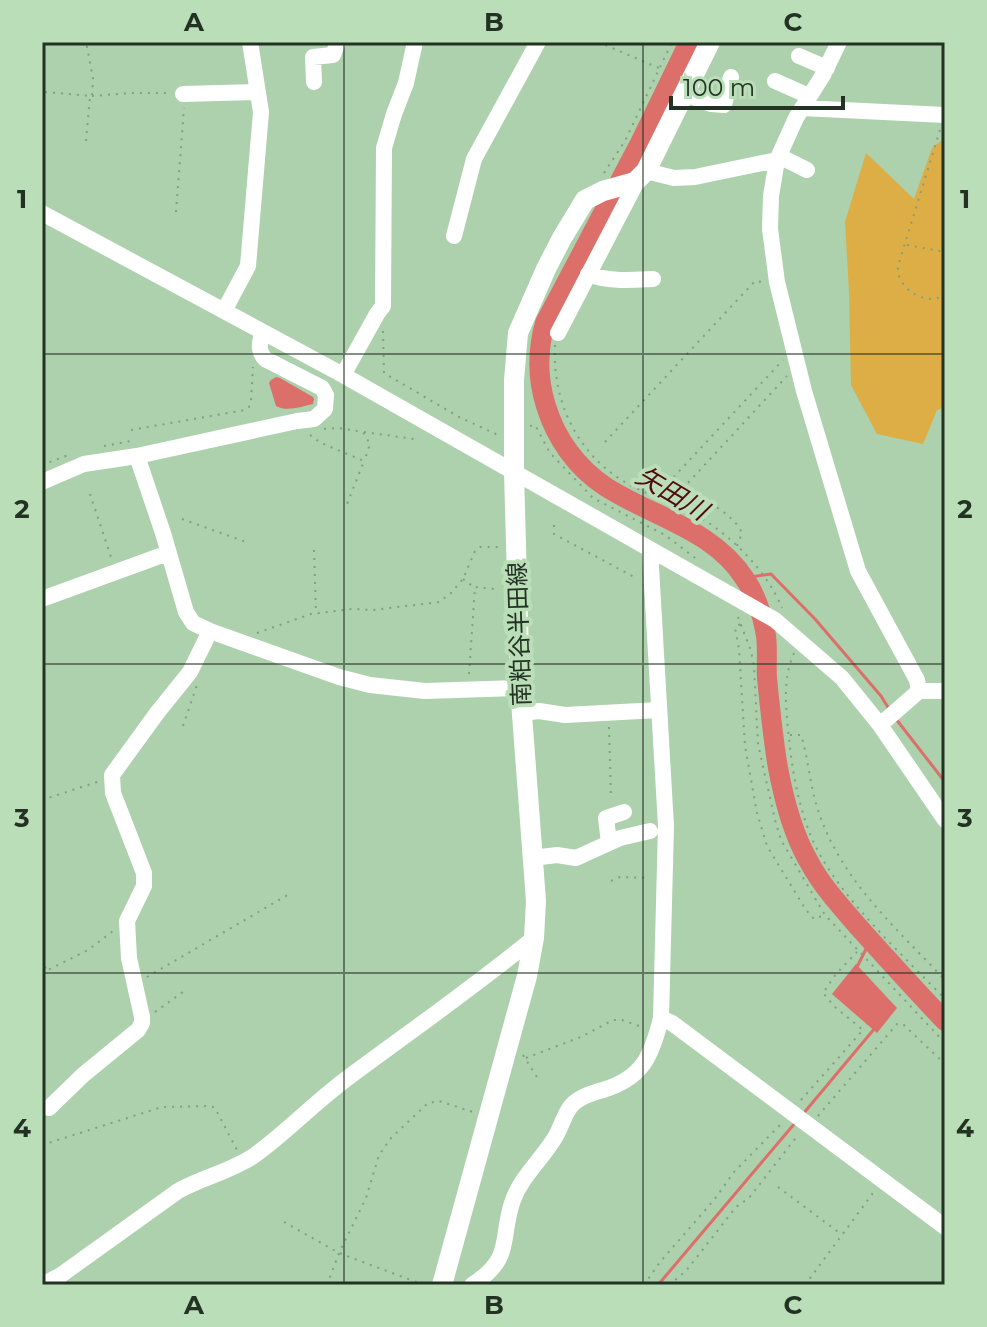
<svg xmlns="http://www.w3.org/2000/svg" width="987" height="1327" font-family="Montserrat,'Noto Sans JP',sans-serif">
<rect width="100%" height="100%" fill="#acd1ac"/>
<!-- green -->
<path fill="#ddae45" d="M945,138V407L937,410L923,444L877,434L851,385L849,292L845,222L866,153L914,199L932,148Z"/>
<!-- water -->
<path fill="#dc6f6a" d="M276,377L280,378L313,397L314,399L313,404C300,407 287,412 276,406L269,383L271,380Z
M856,964L897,1008L877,1033L832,994Z"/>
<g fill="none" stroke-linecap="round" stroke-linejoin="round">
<!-- stream -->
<path stroke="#dc6f6a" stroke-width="3" d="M744,578L771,574L815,619L881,696L889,709
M896,719L945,782
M856,969L870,941
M803,1114L875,1028
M658,1285L795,1123"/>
<!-- river -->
<path stroke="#dc6f6a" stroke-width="20" d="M689,42L639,145L545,323C537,352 537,378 546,406C556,439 577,468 606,487C653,517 713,529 745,579C756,595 763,617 766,636C768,650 766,664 767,678C770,708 773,739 778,768C784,800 792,832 808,860C822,887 843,909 863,932C890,962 917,992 945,1021"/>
<!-- path -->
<path stroke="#81a081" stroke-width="2" stroke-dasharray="2 6" stroke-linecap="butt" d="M598,42L659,68
M45,92L92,96L93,78L86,42
M92,96L131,93H171
M940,130L898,266C896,283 914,299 932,299C936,299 941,297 945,295
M86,141L90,96
M604,173L625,141L672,42
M176,212L184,108
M907,245L945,252
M383,331L384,373L459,417L500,436
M555,345C552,400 576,452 623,481C646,495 673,502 696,515C731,535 767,571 782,608
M530,426L535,425L550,453L593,498L665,535L695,558
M324,429L339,428L363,432L370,444L365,459
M131,430L245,410L249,407L251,401L253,367
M364,432L414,439
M310,435L321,443L364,461L347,504
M605,442L755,281L762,282
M104,446L131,441
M42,465L71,454
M685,490L687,484L787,376
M90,494L111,557
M182,519L246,542
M554,525V534L636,578
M737,546L742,533C731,509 693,495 670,485L669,482L783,360
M314,550L316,613
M463,579L474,587
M738,617L751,651L754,666L758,744L775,820L781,840L825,915L945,1043
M740,624L735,628L739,649L745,746L757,813L767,846L806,910L814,919L824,915
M257,633L311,614L352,609L373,610L439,602L451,593L463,579L475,551L480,547H501
M794,653C782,680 786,709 789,738C792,770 798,803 810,834C833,892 901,953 945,999
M469,674L475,587L494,589
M183,726L197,685
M609,727L611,798
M790,735H801C809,761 810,788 819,813C842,881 897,929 945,980
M42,800L100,781
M611,881L620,877L649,878
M42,959L46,969
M42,973L88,950L113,931
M147,977L291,893
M155,1012L187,989
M523,1055L540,1082
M526,1058L583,1036L613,1020H622L639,1026
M801,1100L863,1030L835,1007L823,993L836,974L857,952
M818,1116L897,1024H903L907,1028L945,1064
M42,1145L162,1107L211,1106L215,1108L237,1150
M778,1187L841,1234
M284,1222L339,1253L424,1285
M327,1285L339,1253L366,1198L379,1155L391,1138L428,1103L439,1101L473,1112
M644,1285L660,1262L714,1200L734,1172L781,1124
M669,1285L686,1271L736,1207L749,1198L798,1135
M805,1285L873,1193"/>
<!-- minor -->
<path stroke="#fff" stroke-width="16" d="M839,42L823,75L796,118L777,160L771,196L770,229L777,282L804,391L858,571L917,680L919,691
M799,56L827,68
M775,81L809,96
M314,82L313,57L333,55L338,42
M183,94L257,92
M686,94L711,104L724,105L731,77
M802,108L945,115
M779,156L807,170
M646,171L674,178L695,177L777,160
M42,213L343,375L775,620L842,678L880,725L945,820
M454,236L474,159L538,42
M588,274C609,282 631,280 653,279
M224,311L248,266L261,112L250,42
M558,333L634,187L635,182
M343,375L377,314L383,306L384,148L394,114L406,83L415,42
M137,456L163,533L186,612L193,623L210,631L339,677L370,685L425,691L520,688
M42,482L84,464L137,456L297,421L314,419L325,409L326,395L322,388L265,359C257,350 260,343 262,332
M42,599L168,553
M522,713L539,711L565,715L659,710
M880,725L919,691H945
M609,843L606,818L624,812
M532,858L557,855L576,858L620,838L650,831
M661,1018L672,1023L945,1227
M49,1108L83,1075L138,1030L142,1023V1017L129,958L127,921L144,886V873L113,793L112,775L157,713L190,672L210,631
M42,1285L61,1275L178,1191C203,1177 232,1171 255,1155C288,1131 316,1101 349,1077C411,1031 474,987 534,938
M472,1285C515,1257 499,1239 513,1200C522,1176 541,1160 554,1139C561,1129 563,1116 571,1106C578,1097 592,1093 603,1090C643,1078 652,1055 661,1018L666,826L650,550"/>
<!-- major -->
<path stroke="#fff" stroke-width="20" d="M442,1285L527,976L534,938L536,901L520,688L514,472V380L518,333L546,269L562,238L585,200L603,191L635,182L646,171L710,42"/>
</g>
<!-- grid -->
<path fill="none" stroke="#233223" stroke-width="2" stroke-opacity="0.55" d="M344,42V1285M643,42V1285M42,354H945M42,664H945M42,973H945"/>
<g text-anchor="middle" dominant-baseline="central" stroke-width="8" stroke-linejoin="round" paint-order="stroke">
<!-- street labels -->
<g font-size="24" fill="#233223" stroke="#b9deb8">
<text transform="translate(519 634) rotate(-92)">南粕谷半田線</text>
</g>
<!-- water labels -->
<g font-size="26" font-style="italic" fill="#510b0e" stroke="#b9deb8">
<text transform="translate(672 493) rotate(31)">矢田川</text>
</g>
</g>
<!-- border -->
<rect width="987" height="1327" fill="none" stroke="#b9deb8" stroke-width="88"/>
<!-- scale -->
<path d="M671 96v12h172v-12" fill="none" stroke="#233223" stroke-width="4"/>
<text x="683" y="96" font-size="24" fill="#233223" stroke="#b9deb8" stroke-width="6" paint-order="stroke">100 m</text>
<rect x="44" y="44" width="899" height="1239" fill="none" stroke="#233223" stroke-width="3"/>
<g font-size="26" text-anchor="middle" font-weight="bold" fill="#233223">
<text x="194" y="31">A</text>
<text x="494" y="31">B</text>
<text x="793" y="31">C</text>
<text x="22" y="208">1</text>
<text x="965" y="208">1</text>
<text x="22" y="518">2</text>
<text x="965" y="518">2</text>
<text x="22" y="827">3</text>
<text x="965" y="827">3</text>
<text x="22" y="1137">4</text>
<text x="965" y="1137">4</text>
<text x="194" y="1314">A</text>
<text x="494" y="1314">B</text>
<text x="793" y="1314">C</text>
</g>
</svg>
